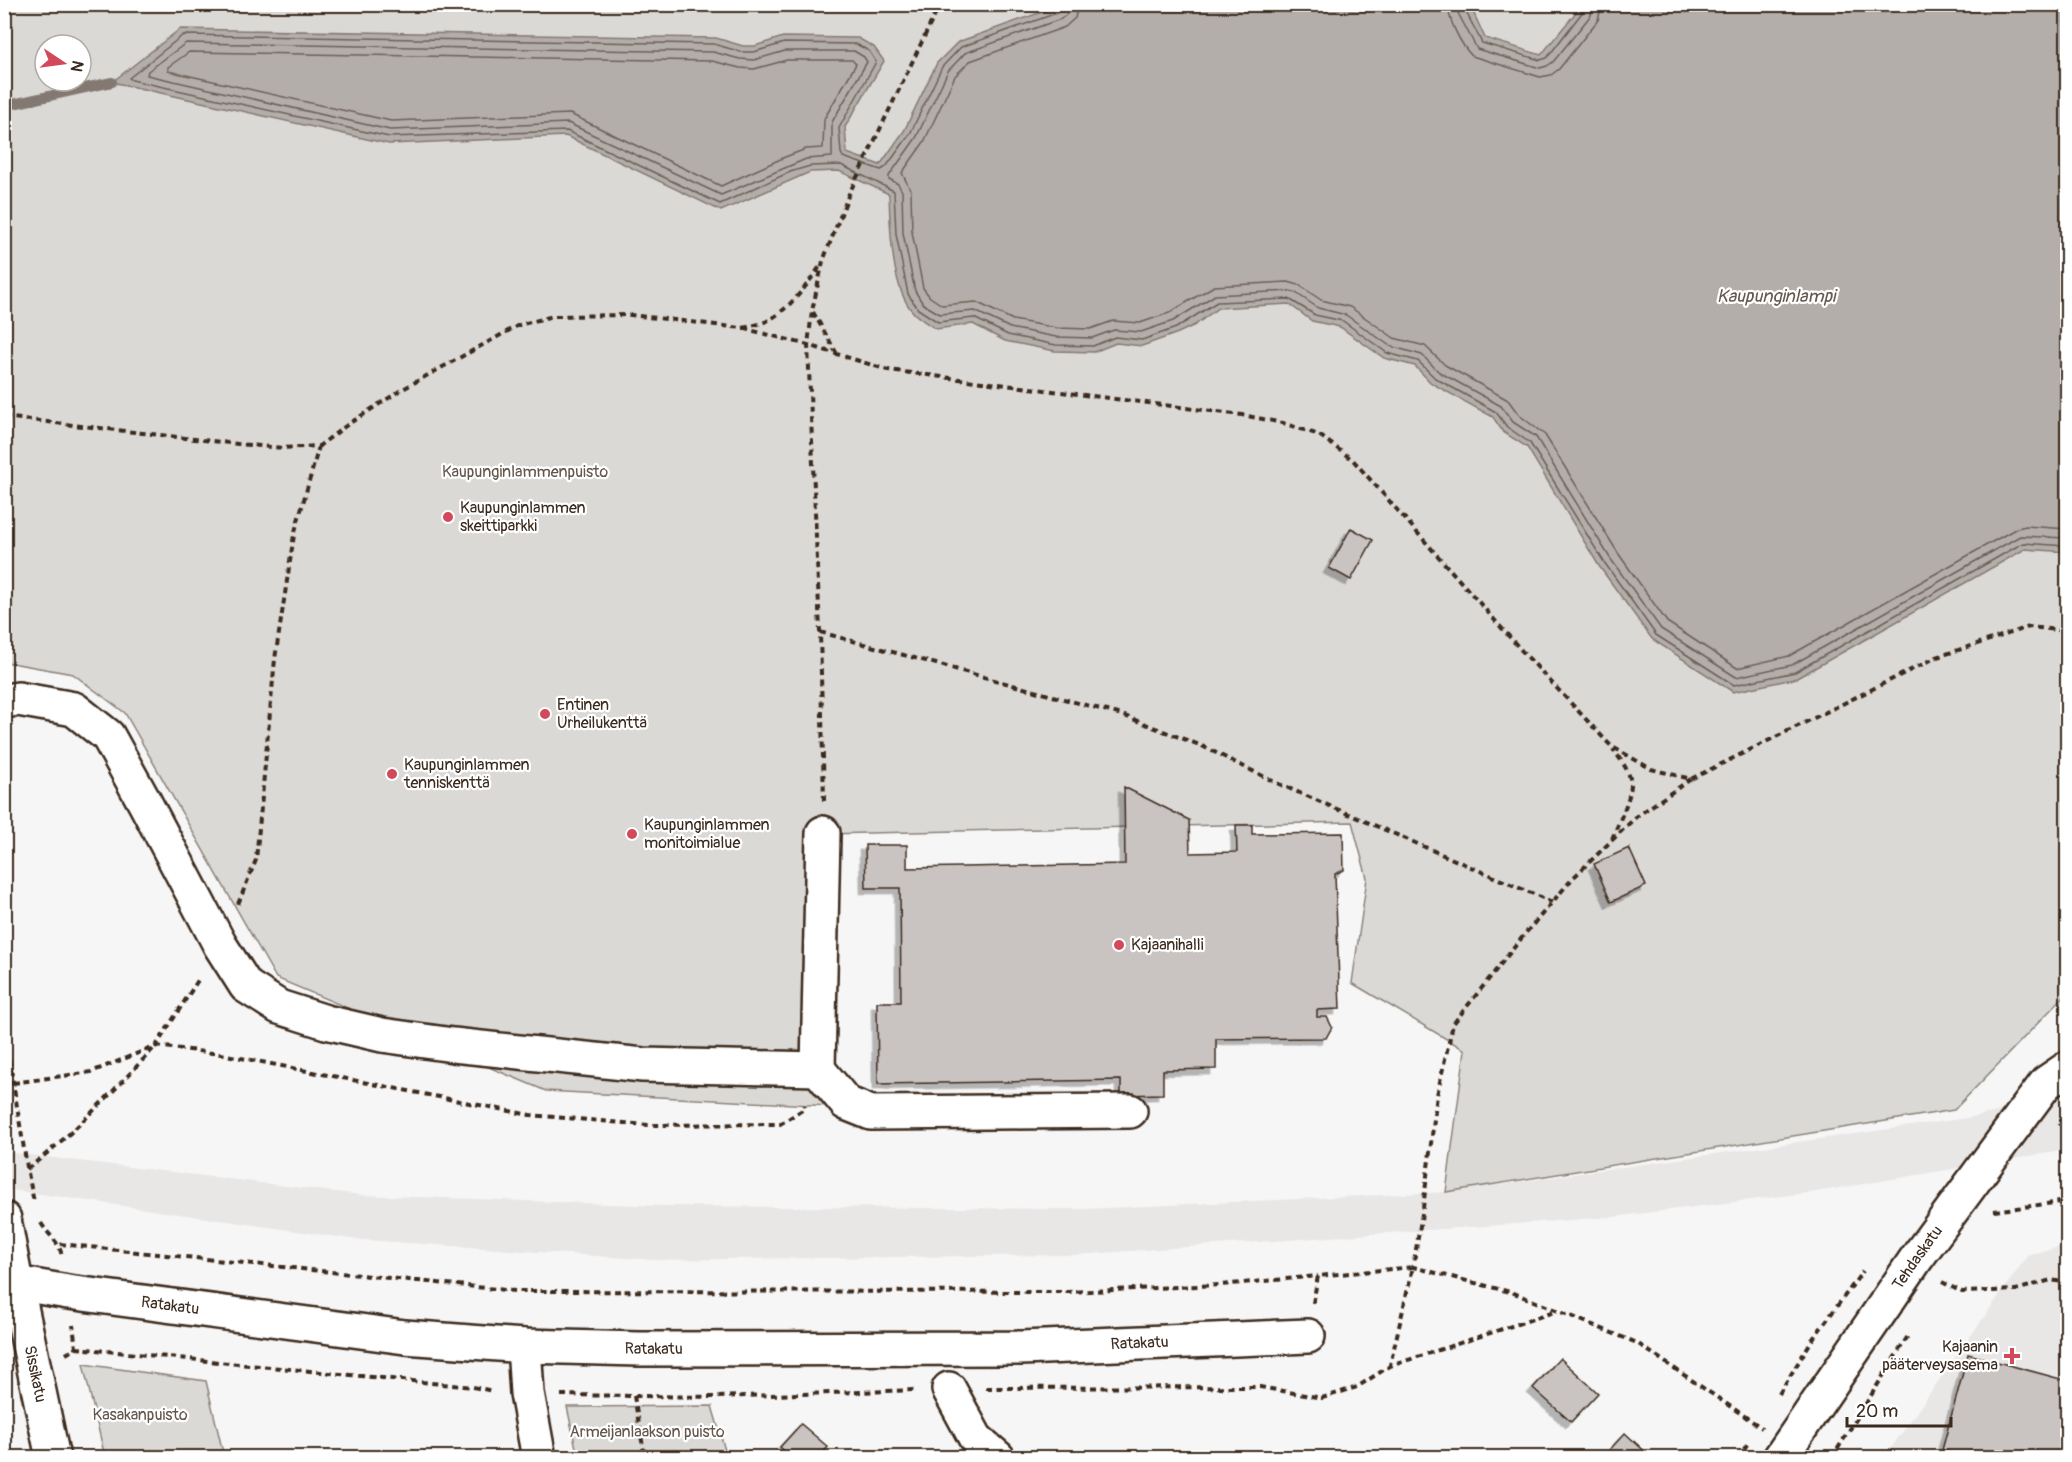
<svg xmlns="http://www.w3.org/2000/svg" width="2072" height="1462" font-family="Pangolin,sans-serif">
<defs>
<filter id="shadow"><feDropShadow dx="-5.5" dy="5.5" stdDeviation="0" flood-color="#0004"/></filter>
</defs>
<rect width="100%" height="100%" fill="#f7f6f6"/>
<filter id="ink" filterUnits="userSpaceOnUse"><feTurbulence type="fractalNoise" baseFrequency=".0167" numOctaves="2"/><feDisplacementMap in="SourceGraphic" scale="12" xChannelSelector="R" yChannelSelector="G"/><feConvolveMatrix kernelMatrix="1 2 1 2 8 2 1 2 1" color-interpolation-filters="sRGB"/></filter>
<g filter="url(#ink)">
<!-- built -->
<path fill="#e9e7e6" d="M2068,1097L2067,1150L1816,1192L1613,1217L1075,1255L653,1260L351,1239L5,1189V1152L362,1195L667,1206L1084,1209L1446,1192L1967,1118Z
M2067,1245V1457L1884,1458L2028,1255Z"/>
<!-- green -->
<path fill="#dbd9d6" stroke="#8b827a" stroke-width="1.5" fill-rule="evenodd" d="M4,5H2067V993L1954,1110L1446,1192L1465,1050L1352,983L1367,878L1352,822L824,834L830,1106L546,1091L276,978L125,713L73,674L6,662L4,654ZM45,45H81V81H45Z
M83,1364L206,1381L224,1457H105Z
M712,1406L727,1457H578L567,1407Z"/>
<!-- water -->
<path fill="#b4aeaa" stroke="#847972" stroke-width="1.5" d="M1064,4L1470,5L1485,38L1541,55L1582,5H2067V552L2025,549L1797,678L1733,692L1652,639L1599,566L1527,447L1503,432L1493,417L1431,383L1415,366L1384,358L1340,327L1312,321L1289,304L1218,308L1195,325L1178,333L1142,346L1116,343L1094,352L1055,351L1005,341L973,324L936,329C929,324 919,319 913,312C891,289 890,225 889,194L839,171L810,172L721,211L566,136L389,144L112,82L180,29L716,38L743,46H755L783,37L858,38L874,47L884,61L845,127L847,153L880,165L904,131L937,63L958,42Z"/>
<g fill="none" stroke-linecap="round" stroke-linejoin="round">
<!-- shore -->
<path stroke="#6b5f56" stroke-width="1.5" d="M1062,4L1061,10L1057,13L961,47L942,67L910,134L886,167L881,170L843,157L841,153L839,128L876,62L869,51L856,44L784,43L754,52H741L714,44L183,35L129,78L132,80L389,137L567,131L720,204L790,172L810,166L841,165L894,191L896,234L908,294L918,309L938,322L974,318L1008,335L1056,345L1093,346L1115,337L1142,340L1176,328L1217,302L1289,299L1315,315L1343,321L1387,353L1418,361L1435,378L1496,412L1507,427L1530,443L1604,562L1656,635L1734,685L1795,672L2023,543L2068,546
M1069,4L1068,13L1061,19L965,53L948,71L916,138L889,176V179L898,184L902,191L903,233L915,291L923,304L940,314L975,311L1010,328L1056,337L1092,338L1114,330L1141,332L1173,321L1215,295L1290,291L1296,293L1318,308L1346,315L1390,346L1422,355L1439,372L1501,406L1513,422L1536,437L1610,558L1661,629L1736,677L1792,665L2020,536L2068,538
M1078,4L1075,18L1065,27L970,61L955,76L924,142L902,173L911,191L912,232L923,288L930,297L942,305L976,302L1013,320L1057,328L1090,329L1113,321L1140,323L1169,313L1214,286L1288,282L1299,285L1321,300L1350,307L1394,338L1425,346L1445,365L1508,400L1519,415L1545,435L1618,553L1667,622L1737,668L1789,656L2017,528L2026,526L2068,529
M1448,4C1448,20 1461,45 1472,56L1540,77L1551,75L1559,69L1598,20L1602,4
M1457,4L1458,13L1477,49L1540,68L1547,66L1553,62L1591,15L1593,4
M1464,4L1465,10L1482,43L1540,60L1547,58L1584,10L1586,4
M186,43L713,52L740,59L754,60L785,51H854L864,57L867,62L832,122V157L806,159L721,195L568,123L390,130L147,75L148,71Z
M189,52L712,61L740,68L754,69L787,60H852L856,64L824,119L823,148L806,149L785,157L721,186L570,114L391,121L168,71V67Z"/>
<!-- stream -->
<path stroke="#847972" stroke-width="10" d="M4,106L112,82"/>
</g>
<!-- building -->
<path fill="#c9c3c1" stroke="#3b2a1e" stroke-width="1.5" filter="url(#shadow)" d="M1351,528L1373,540L1351,580L1329,568Z
M1124,787L1189,820L1190,853L1237,852L1236,825H1252V834L1343,833L1344,870L1335,874L1340,1009L1317,1010V1017H1327L1332,1027L1326,1038L1216,1039V1069L1163,1070V1094L1121,1095V1080L878,1084L877,1002H901L900,888H866L865,845H907V868L1125,864Z
M1629,848L1646,886L1611,902L1594,864Z
M1968,1354L2068,1381V1458H1970L1942,1450Z
M1560,1358L1598,1393L1571,1422L1533,1388Z
M801,1424L828,1447L819,1458H792L780,1447Z
M1625,1433L1652,1458H1602Z
M1122,1452L1129,1458H1116Z"/>
<g fill="none" stroke-linecap="round" stroke-linejoin="round">
<defs>
<g id="minor">
<path d="M4,701L18,699L74,709L108,736L145,803L220,945L246,986L279,1007L326,1022L382,1035L453,1045L643,1065L818,1069L823,833"/>
<path d="M818,1069L846,1103L871,1113L1130,1111"/>
<path id="s1" d="M4,1281L68,1292L405,1337L524,1346L639,1349L1021,1348L1308,1336"/>
<path d="M524,1346L527,1393L539,1458"/>
<path d="M949,1389L976,1439L998,1458"/>
<path id="s2" d="M1780,1458L1916,1259L2011,1130L2046,1083L2068,1068"/>
</g>
<g id="major">
<path id="s3" d="M4,1219L16,1283L53,1458"/>
</g>
</defs>
<!-- minor casing -->
<use href="#minor" stroke="#3b2a1e" stroke-width="38"/>
<!-- major casing -->
<use href="#major" stroke="#3b2a1e" stroke-width="38"/>
<!-- path -->
<path stroke="#3b2a1e" stroke-width="4" stroke-dasharray="6 4.5" stroke-linecap="butt" d="M938,10L962,4
M813,312L837,354
M743,328C751,326 760,324 767,321C790,309 807,285 821,265
M4,417L238,444L283,448L319,446L347,425L401,390L519,325L553,316L631,315L742,328L808,345L888,370L1242,415L1283,423L1319,435L1353,460L1522,651L1611,746L1651,769L1691,779L1937,657L2029,627L2068,631
M820,632L1122,715L1202,746L1279,784L1552,902
M1691,779L1637,816L1573,878L1524,935L1453,1024L1437,1095L1423,1208L1413,1267L1514,1293L1637,1343L1762,1428
M824,801L820,632L808,345L812,311L823,261L848,196L940,4
M1612,839C1617,826 1631,798 1631,784C1630,771 1620,759 1613,749
M238,904L256,860L275,659L294,535L319,446
M4,1028L28,1173L34,1202
M13,1083L91,1072L156,1046L200,977
M2059,1126L2068,1119
M27,1169C75,1133 115,1089 156,1046L221,1054L530,1115L648,1125L780,1124L804,1109L805,1105
M1994,1211L2068,1201
M41,1223C49,1236 59,1241 62,1256
M60,1244L515,1291L1068,1292L1221,1285L1318,1276
M1942,1282L1962,1292L2016,1290L2051,1280L2068,1283
M1313,1303L1318,1276L1413,1267L1390,1365
M76,1348L473,1387L493,1391
M66,1354L76,1348L73,1325
M986,1388L1260,1387L1322,1398L1357,1387L1390,1366L1557,1311
M1779,1394L1812,1340L1863,1271
M561,1395L715,1397L916,1390
M634,1396L645,1458
M4,1422L10,1458
M1738,1458L1748,1443
M1832,1458L1908,1336"/>
<!-- minor -->
<use href="#minor" stroke="#fff" stroke-width="33"/>
<!-- major -->
<use href="#major" stroke="#fff" stroke-width="33"/>
</g>
</g>
<!-- markers -->
<g fill="#d1495b" stroke="#fff" stroke-width="2">
<circle cx="448" cy="517" r="6"/>
<circle cx="545" cy="714" r="6"/>
<circle cx="392" cy="774" r="6"/>
<circle cx="632" cy="834" r="6"/>
<circle cx="1119" cy="945" r="6"/>
<path d="M2009 1347h6v6h6v6h-6v6h-6v-6h-6v-6h6z"/>
</g>
<g text-anchor="middle" dominant-baseline="central" stroke-width="4.5" stroke-linejoin="round" paint-order="stroke">
<!-- park labels -->
<g font-size="16" fill="#63564c" stroke="#fff">
<text x="525" y="472">Kaupunginlammenpuisto</text>
<text x="140" y="1415">Kasakanpuisto</text>
<text x="647" y="1432">Armeijanlaakson puisto</text>
</g>
<!-- poi labels -->
<g font-size="16" fill="#3b2a1e" stroke="#fff" text-anchor="start">
<text x="460" y="508">Kaupunginlammen<tspan x="460" dy="18">skeittiparkki</tspan></text>
<text x="557" y="705">Entinen<tspan x="557" dy="18">Urheilukenttä</tspan></text>
<text x="404" y="765">Kaupunginlammen<tspan x="404" dy="18">tenniskenttä</tspan></text>
<text x="644" y="825">Kaupunginlammen<tspan x="644" dy="18">monitoimialue</tspan></text>
<text x="1131" y="945">Kajaanihalli</text>
<text x="1998" y="1347" text-anchor="end">Kajaanin<tspan x="1998" dy="18">pääterveysasema</tspan></text>
</g>
<!-- street labels -->
<g font-size="16" fill="#3b2a1e" stroke="#fff">
<text stroke="none"><textPath href="#s2" startOffset="243">Tehdaskatu</textPath></text>
<text stroke="none"><textPath href="#s1" startOffset="168">Ratakatu</textPath></text>
<text stroke="none"><textPath href="#s1" startOffset="1140">Ratakatu</textPath></text>
<text stroke="none"><textPath href="#s1" startOffset="654">Ratakatu</textPath></text>
<text stroke="none"><textPath href="#s3" startOffset="158">Sissikatu</textPath></text>
</g>
<!-- water labels -->
<g font-size="18" font-style="italic" fill="#65584f" stroke="#fff">
<text x="1776" y="296">Kaupunginlampi</text>
</g>
</g>
<!-- margin -->
<rect width="2072" height="1462" fill="none" stroke="#fff" stroke-width="24"/>
<rect x="12" y="12" width="2048" height="1438" fill="none" stroke="#3b2a1e" stroke-width="2" filter="url(#ink)"/>
<!-- north arrow -->
<g transform="translate(63 63) rotate(103)"><circle r="28" fill="#ffffff" stroke="#b1aaa5" stroke-width="1.5"/>
<path d="M0-4.5L10 22L0 15L-10 22Z" fill="#d1495b"/>
<text y="-9" font-size="16" font-weight="bold" text-anchor="middle" fill="#3b2a1e">N</text>
</g>
<!-- scale -->
<path d="M1847 1417v9h104v-9" fill="none" stroke="#3b2a1e" stroke-width="3"/>
<text x="1856" y="1417" font-size="18" fill="#3b2a1e" stroke="#ffffff" stroke-width="4.5" paint-order="stroke">20 m</text>
</svg>
